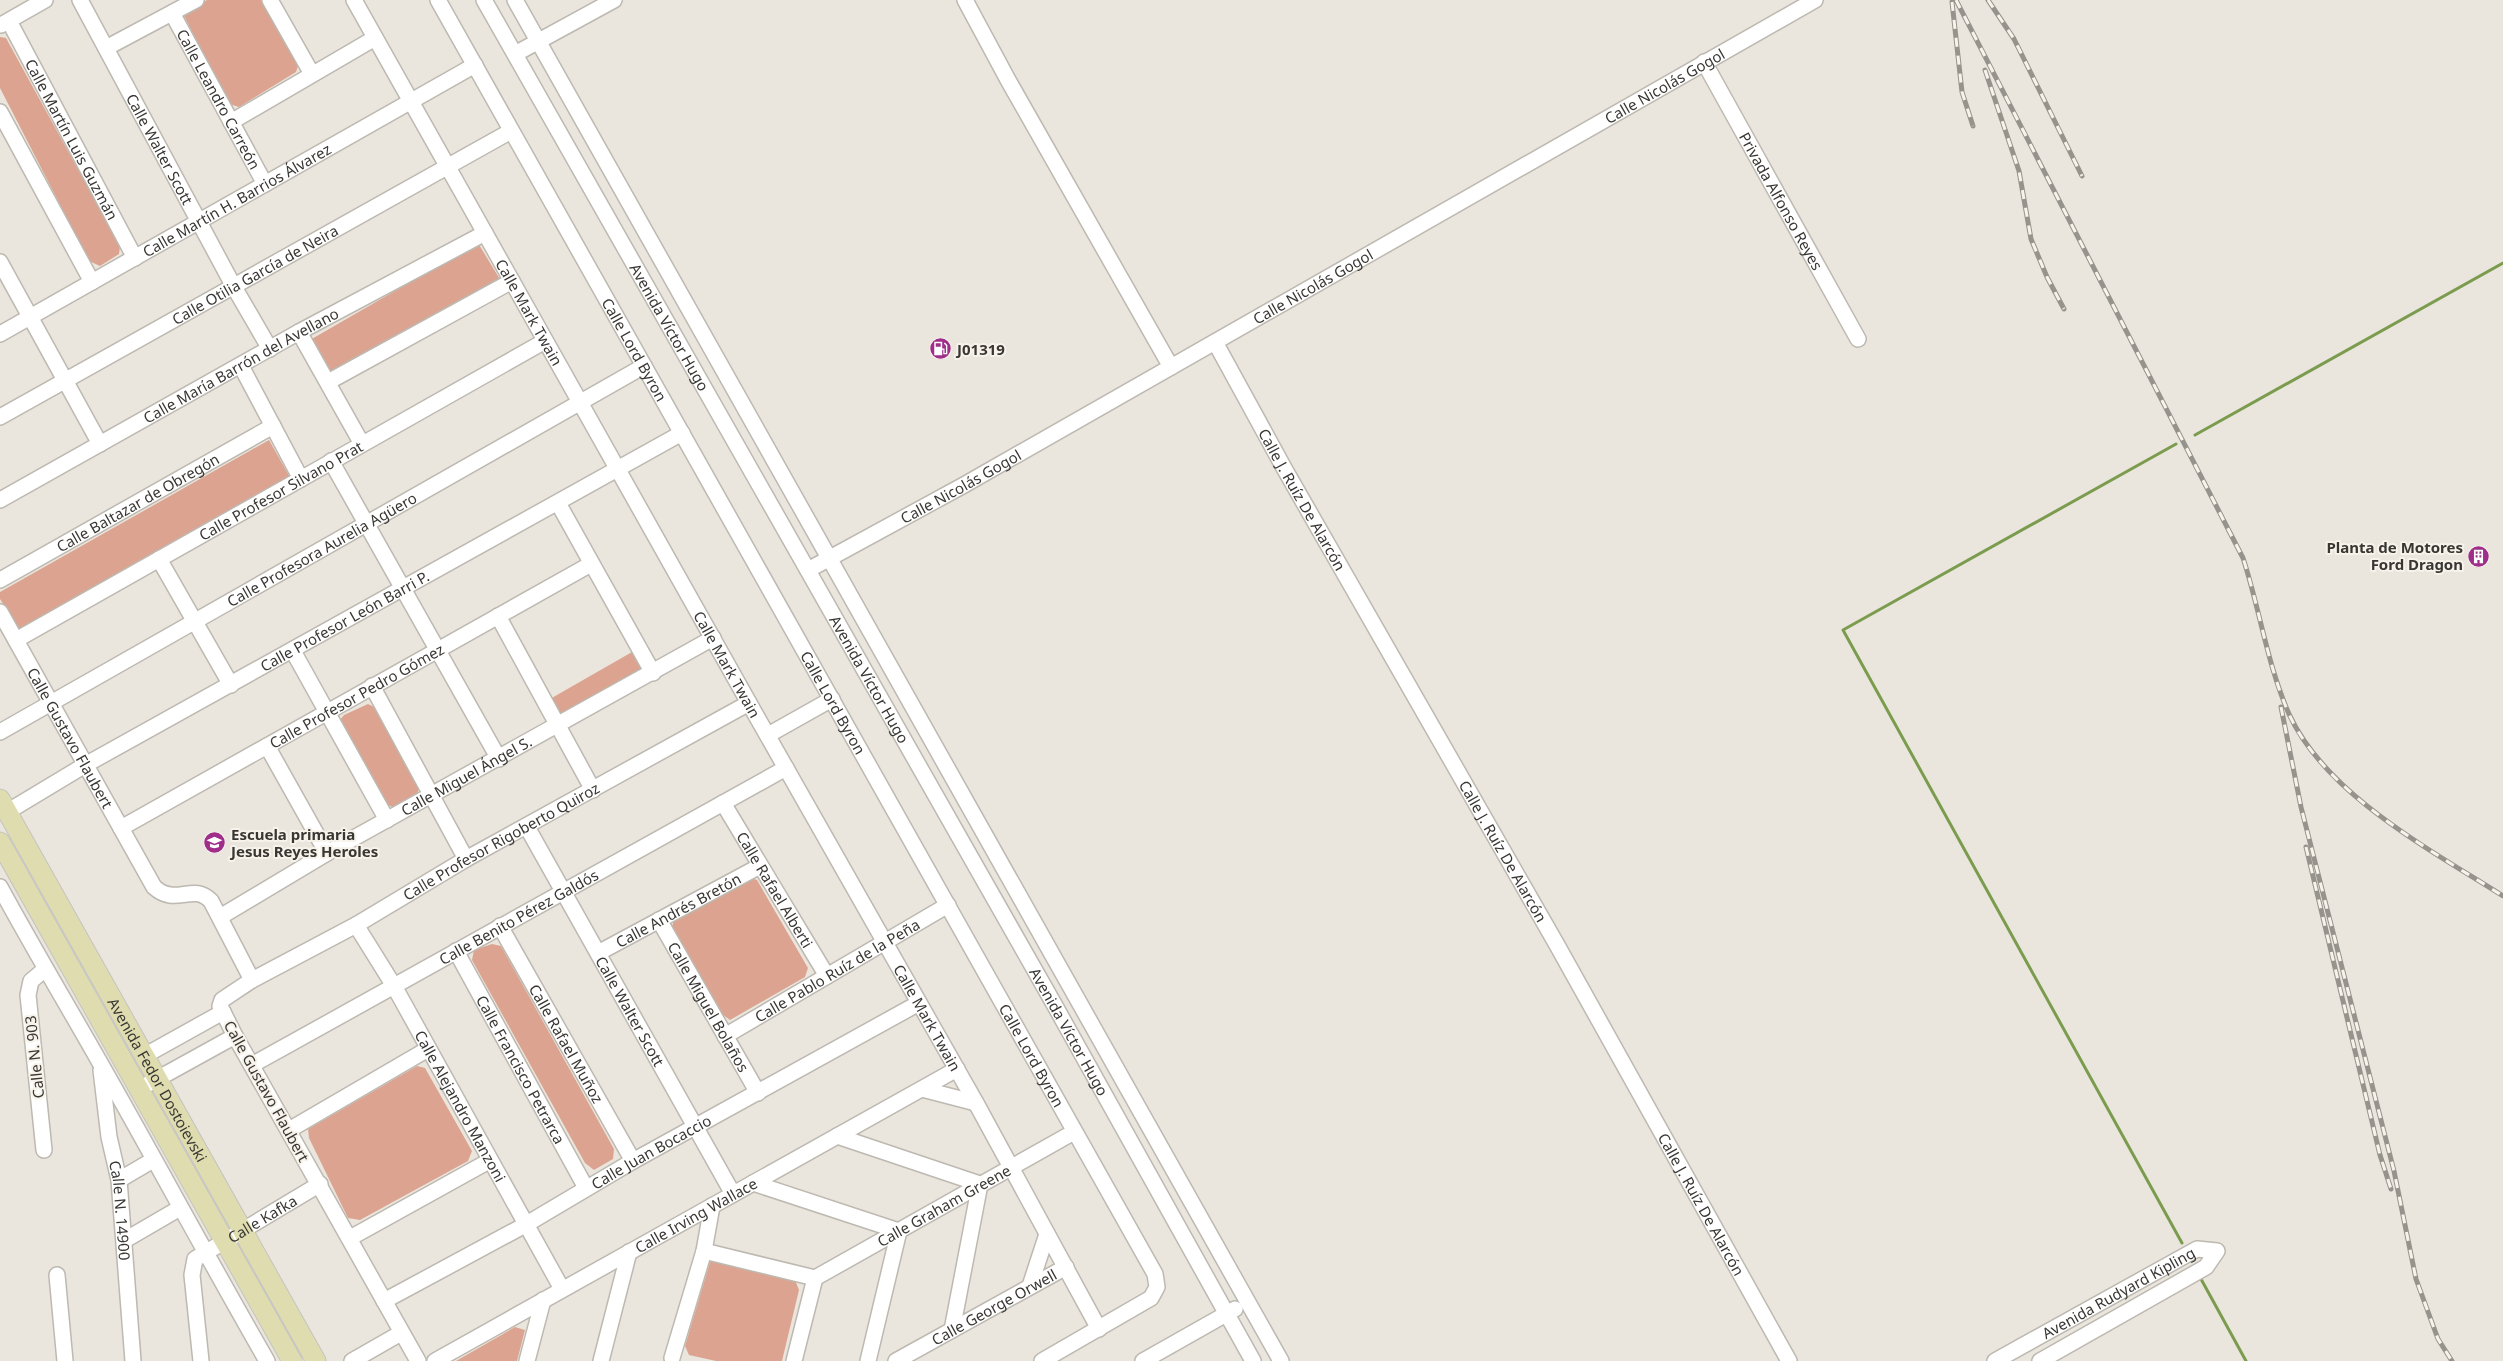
<svg xmlns="http://www.w3.org/2000/svg" width="2503" height="1361" font-family="'Noto Sans',sans-serif">
<rect width="100%" height="100%" fill="#eae6dd"/>
<!-- green -->
<path fill="#dca490" d="M207,0H261L298,66L296,72L239,107L229,104L184,16L185,11Z
M0,37L6,38L120,246L119,254L100,266L89,261L0,88Z
M478,243L501,281L330,378L310,340Z
M269,440L291,479L19,630L0,599V592Z
M632,652L644,674L562,721L550,699Z
M368,704L376,708L420,787L417,794L396,809L388,805L339,721L344,715Z
M751,878L757,880L808,968L805,977L730,1020L719,1012L672,926L675,919Z
M492,944L501,946L614,1149L613,1159L594,1170L585,1163L472,960L474,950Z
M417,1066L425,1068L472,1151L468,1161L360,1220L348,1218L309,1138L308,1129Z
M715,1261L795,1280L799,1290L782,1361H716L689,1355L685,1346L710,1262Z
M515,1327L525,1330L517,1361H456Z"/>
<g fill="none" stroke-linecap="round" stroke-linejoin="round">
<!-- stream -->
<path stroke="#7b9c4e" stroke-width="3" d="M2195,435L2503,263
M2176,444L1843,630L2182,1243
M2201,1279L2246,1361"/>
<defs>
<g id="minor">
<path id="s1" d="M80,0L234,287L270,349"/>
<path d="M270,0L312,74"/>
<path id="s2" d="M354,0L749,703L976,1103L1099,1329"/>
<path id="s3" d="M438,0L1155,1274L1157,1287L1151,1298L1042,1361"/>
<path id="s4" d="M484,0L1054,1004L1253,1361"/>
<path d="M515,0L1281,1361"/>
<path d="M965,0L1008,80L1171,367"/>
<path id="s5" d="M172,13L265,184"/>
<path id="s6" d="M9,21L135,258"/>
<path d="M1,25L45,0"/>
<path d="M106,48L196,0"/>
<path d="M515,54L614,0"/>
<path id="s7" d="M1704,62L1858,339"/>
<path d="M0,112L92,282"/>
<path d="M231,122L375,38"/>
<path d="M0,262L100,444"/>
<path d="M299,332L362,444"/>
<path id="s8" d="M0,334L475,65"/>
<path id="s9" d="M1215,342L1284,468L1557,945L1789,1361"/>
<path d="M241,366L301,479"/>
<path d="M328,382L512,281"/>
<path id="s10" d="M0,417L511,131"/>
<path d="M331,461L499,759"/>
<path id="s11" d="M0,500L299,332L485,233"/>
<path d="M558,503L653,673"/>
<path d="M159,559L231,685"/>
<path id="s12" d="M808,570L964,485L1815,0"/>
<path id="s13" d="M0,580L273,426"/>
<path id="s14" d="M0,612L154,887C176,907 193,882 211,901L252,980"/>
<path d="M498,616L593,790"/>
<path id="s15" d="M16,640L545,341"/>
<path d="M293,651L387,820"/>
<path d="M372,686L466,859"/>
<path id="s16" d="M0,732L644,366"/>
<path d="M768,735L832,699"/>
<path d="M267,746L327,853"/>
<path id="s17" d="M723,803L827,976"/>
<path id="s18" d="M7,812L85,765L682,433"/>
<path id="s19" d="M527,827L733,1194"/>
<path id="s20" d="M121,828L591,564"/>
<path d="M0,887C32,946 66,1003 99,1061C156,1161 210,1262 267,1361"/>
<path id="s21" d="M220,917L327,853L713,638"/>
<path id="s22" d="M659,920L758,1093"/>
<path id="s23" d="M356,925L394,986L562,1289"/>
<path id="s24" d="M500,926L633,1161"/>
<path id="s25" d="M456,951L586,1188"/>
<path id="s26" d="M598,953L760,866"/>
<path id="s27" d="M725,1036L948,905"/>
<path d="M144,1056L223,1012"/>
<path id="s28" d="M252,1065L786,768"/>
<path id="s29" d="M101,1070L109,1137L119,1180L133,1361"/>
<path d="M139,1089L235,1036"/>
<path d="M922,1089L976,1103"/>
<path d="M289,1130L428,1049"/>
<path d="M837,1136L980,1184L952,1330"/>
<path d="M44,1150L28,995L31,981L44,970"/>
<path d="M119,1180L153,1160"/>
<path d="M753,1183L899,1231L868,1361"/>
<path d="M350,1238L489,1161"/>
<path d="M125,1240L180,1208"/>
<path id="s30" d="M704,1251L815,1278L1074,1132"/>
<path d="M57,1275L65,1361"/>
<path d="M1030,1286L1047,1234"/>
<path id="s31" d="M384,1301L525,1225L633,1161L919,1003"/>
<path d="M672,1358L704,1251L712,1206"/>
<path id="s32" d="M201,1361L192,1275L195,1259L320,1184"/>
<path d="M352,1361L401,1333"/>
<path id="s33" d="M418,1361L235,1036L220,1006L222,1000L252,980L356,925L466,859L749,703"/>
<path id="s34" d="M435,1361L957,1069"/>
<path d="M527,1361L543,1300"/>
<path d="M601,1361L629,1252"/>
<path d="M794,1361L815,1278"/>
<path id="s35" d="M896,1361L1066,1267"/>
<path d="M1143,1361L1235,1309"/>
<path id="s36" d="M1995,1361L2197,1249L2217,1251L2206,1267L2040,1361"/>
</g>
<g id="major">
<path id="s37" d="M0,799L316,1361"/>
<path d="M0,842L292,1361"/>
</g>
</defs>
<!-- minor casing -->
<use href="#minor" stroke="#bdb9b1" stroke-width="18"/>
<!-- major casing -->
<use href="#major" stroke="#c4c3c2" stroke-width="21"/>
<!-- minor -->
<use href="#minor" stroke="#fff" stroke-width="15"/>
<!-- major -->
<use href="#major" stroke="#dfddaf" stroke-width="19"/>
<defs>
<path id="rail" d="M1956,0L2243,558C2260,610 2267,664 2289,714C2326,795 2431,850 2503,896
M1988,0L2014,39L2082,176
M1952,2L1962,92L1973,126
M1985,70L2019,171L2031,239L2047,277L2064,309
M2281,707L2301,807L2394,1171L2416,1279L2438,1339L2452,1361
M2306,847L2380,1155L2391,1189"/>
</defs>
<!-- rail casing -->
<use href="#rail" stroke="#96938d" stroke-width="5"/>
<!-- rail -->
<use href="#rail" stroke="#f7f3ea" stroke-width="3" stroke-dasharray="9" stroke-linecap="butt"/>
</g>
<!-- icons -->
<defs>
<symbol id="fuel-disc" viewBox="-11 -11 22 22"><circle r="9.5" fill="#9f2e8b" stroke="#f7f3ea"/><path d="M-5.5-6h7V0h2V4h1.3V-2.5L3-4.5l.8-.8L6-3V5H2.5V1h-1V6h-7ZM-4.2-4.7v3.2H.2V-4.7Z" fill="#fff"/></symbol>
<symbol id="building-disc" viewBox="-11 -11 22 22"><circle r="9.5" fill="#9f2e8b" stroke="#f7f3ea"/><path d="M-4-6H4V6H1V3H-1V6H-4ZM-2.5-4.3h1.7v1.8h-1.7ZM.8-4.3h1.7v1.8H.8ZM-2.5-1h1.7V.8h-1.7ZM.8-1h1.7V.8H.8Z" fill="#fff"/></symbol>
<symbol id="school-disc" viewBox="-11 -11 22 22"><circle r="9.5" fill="#9f2e8b" stroke="#f7f3ea"/><path d="M0-5L7-2L0 1L-7-2ZM-4 1L0 2.5L4 1V4Q0 6-4 4Z" fill="#fff"/></symbol>
</defs>
<g fill-rule="evenodd">
<use href="#fuel-disc" x="928" y="336" width="25" height="25"/>
<use href="#building-disc" x="2466" y="544" width="25" height="25"/>
<use href="#school-disc" x="202" y="830" width="25" height="25"/>
</g>
<g text-anchor="middle" dominant-baseline="central" stroke-width="4" stroke-linejoin="round" paint-order="stroke">
<!-- street labels -->
<g font-size="15" fill="#393734" stroke="#f7f3ea">
<text stroke="none"><textPath href="#s12" startOffset="984">Calle Nicolás Gogol</textPath></text>
<text stroke="none"><textPath href="#s5" startOffset="98">Calle Leandro Carreón</textPath></text>
<text stroke="none"><textPath href="#s6" startOffset="134">Calle Martín Luis Guzmán</textPath></text>
<text stroke="none"><textPath href="#s1" startOffset="169">Calle Walter Scott</textPath></text>
<text stroke="none"><textPath href="#s8" startOffset="272">Calle Martín H. Barrios Álvarez</textPath></text>
<text stroke="none"><textPath href="#s7" startOffset="159">Privada Alfonso Reyes</textPath></text>
<text stroke="none"><textPath href="#s10" startOffset="292">Calle Otilia García de Neira</textPath></text>
<text stroke="none"><textPath href="#s12" startOffset="579">Calle Nicolás Gogol</textPath></text>
<text stroke="none"><textPath href="#s2" startOffset="358">Calle Mark Twain</textPath></text>
<text stroke="none"><textPath href="#s4" startOffset="376">Avenida Víctor Hugo</textPath></text>
<text stroke="none"><textPath href="#s3" startOffset="401">Calle Lord Byron</textPath></text>
<text stroke="none"><textPath href="#s11" startOffset="276">Calle María Barrón del Avellano</textPath></text>
<text stroke="none"><textPath href="#s12" startOffset="174">Calle Nicolás Gogol</textPath></text>
<text stroke="none"><textPath href="#s15" startOffset="304">Calle Profesor Silvano Prat</textPath></text>
<text stroke="none"><textPath href="#s9" startOffset="180">Calle J. Ruíz De Alarcón</textPath></text>
<text stroke="none"><textPath href="#s13" startOffset="158">Calle Baltazar de Obregón</textPath></text>
<text stroke="none"><textPath href="#s16" startOffset="370">Calle Profesora Aurelia Agüero</textPath></text>
<text stroke="none"><textPath href="#s18" startOffset="388">Calle Profesor León Barri P.</textPath></text>
<text stroke="none"><textPath href="#s2" startOffset="762">Calle Mark Twain</textPath></text>
<text stroke="none"><textPath href="#s4" startOffset="781">Avenida Víctor Hugo</textPath></text>
<text stroke="none"><textPath href="#s20" startOffset="270">Calle Profesor Pedro Gómez</textPath></text>
<text stroke="none"><textPath href="#s3" startOffset="806">Calle Lord Byron</textPath></text>
<text stroke="none"><textPath href="#s14" startOffset="144">Calle Gustavo Flaubert</textPath></text>
<text stroke="none"><textPath href="#s21" startOffset="284">Calle Miguel Ángel S.</textPath></text>
<text stroke="none"><textPath href="#s33" startOffset="734">Calle Profesor Rigoberto Quiroz</textPath></text>
<text stroke="none"><textPath href="#s9" startOffset="585">Calle J. Ruíz De Alarcón</textPath></text>
<text stroke="none"><textPath href="#s17" startOffset="101">Calle Rafael Alberti</textPath></text>
<text stroke="none"><textPath href="#s26" startOffset="91">Calle Andrés Bretón</textPath></text>
<text stroke="none"><textPath href="#s28" startOffset="305">Calle Benito Pérez Galdós</textPath></text>
<text stroke="none"><textPath href="#s27" startOffset="130">Calle Pablo Ruíz de la Peña</textPath></text>
<text stroke="none"><textPath href="#s22" startOffset="100">Calle Miguel Bolaños</textPath></text>
<text stroke="none"><textPath href="#s19" startOffset="211">Calle Walter Scott</textPath></text>
<text stroke="none"><textPath href="#s2" startOffset="1168">Calle Mark Twain</textPath></text>
<text stroke="none"><textPath href="#s4" startOffset="1186">Avenida Víctor Hugo</textPath></text>
<text stroke="none"><textPath href="#s24" startOffset="135">Calle Rafael Muñoz</textPath></text>
<text stroke="none"><textPath href="#s3" startOffset="1211">Calle Lord Byron</textPath></text>
<text transform="translate(34 1057) rotate(-96)">Calle N. 903</text>
<text stroke="none"><textPath href="#s25" startOffset="135">Calle Francisco Petrarca</textPath></text>
<text stroke="none"><textPath href="#s37" startOffset="322">Avenida Fedor Dostoievski</textPath></text>
<text transform="translate(267 1091) rotate(61)">Calle Gustavo Flaubert</text>
<text stroke="none"><textPath href="#s23" startOffset="209">Calle Alejandro Manzoni</textPath></text>
<text stroke="none"><textPath href="#s31" startOffset="306">Calle Juan Bocaccio</textPath></text>
<text stroke="none"><textPath href="#s30" startOffset="262">Calle Graham Greene</textPath></text>
<text stroke="none"><textPath href="#s9" startOffset="990">Calle J. Ruíz De Alarcón</textPath></text>
<text stroke="none"><textPath href="#s29" startOffset="142">Calle N. 14900</textPath></text>
<text stroke="none"><textPath href="#s34" startOffset="299">Calle Irving Wallace</textPath></text>
<text stroke="none"><textPath href="#s32" startOffset="181">Calle Kafka</textPath></text>
<text stroke="none"><textPath href="#s36" startOffset="141">Avenida Rudyard Kipling</textPath></text>
<text stroke="none"><textPath href="#s35" startOffset="112">Calle George Orwell</textPath></text>
</g>
<!-- poi labels -->
<g font-size="15" font-weight="bold" fill="#393734" stroke="#f7f3ea" text-anchor="start">
<text x="957" y="349">J01319</text>
<text x="2463" y="547" text-anchor="end">Planta de Motores<tspan x="2463" dy="17">Ford Dragon</tspan></text>
<text x="231" y="834">Escuela primaria<tspan x="231" dy="17">Jesus Reyes Heroles</tspan></text>
</g>
</g>
</svg>
